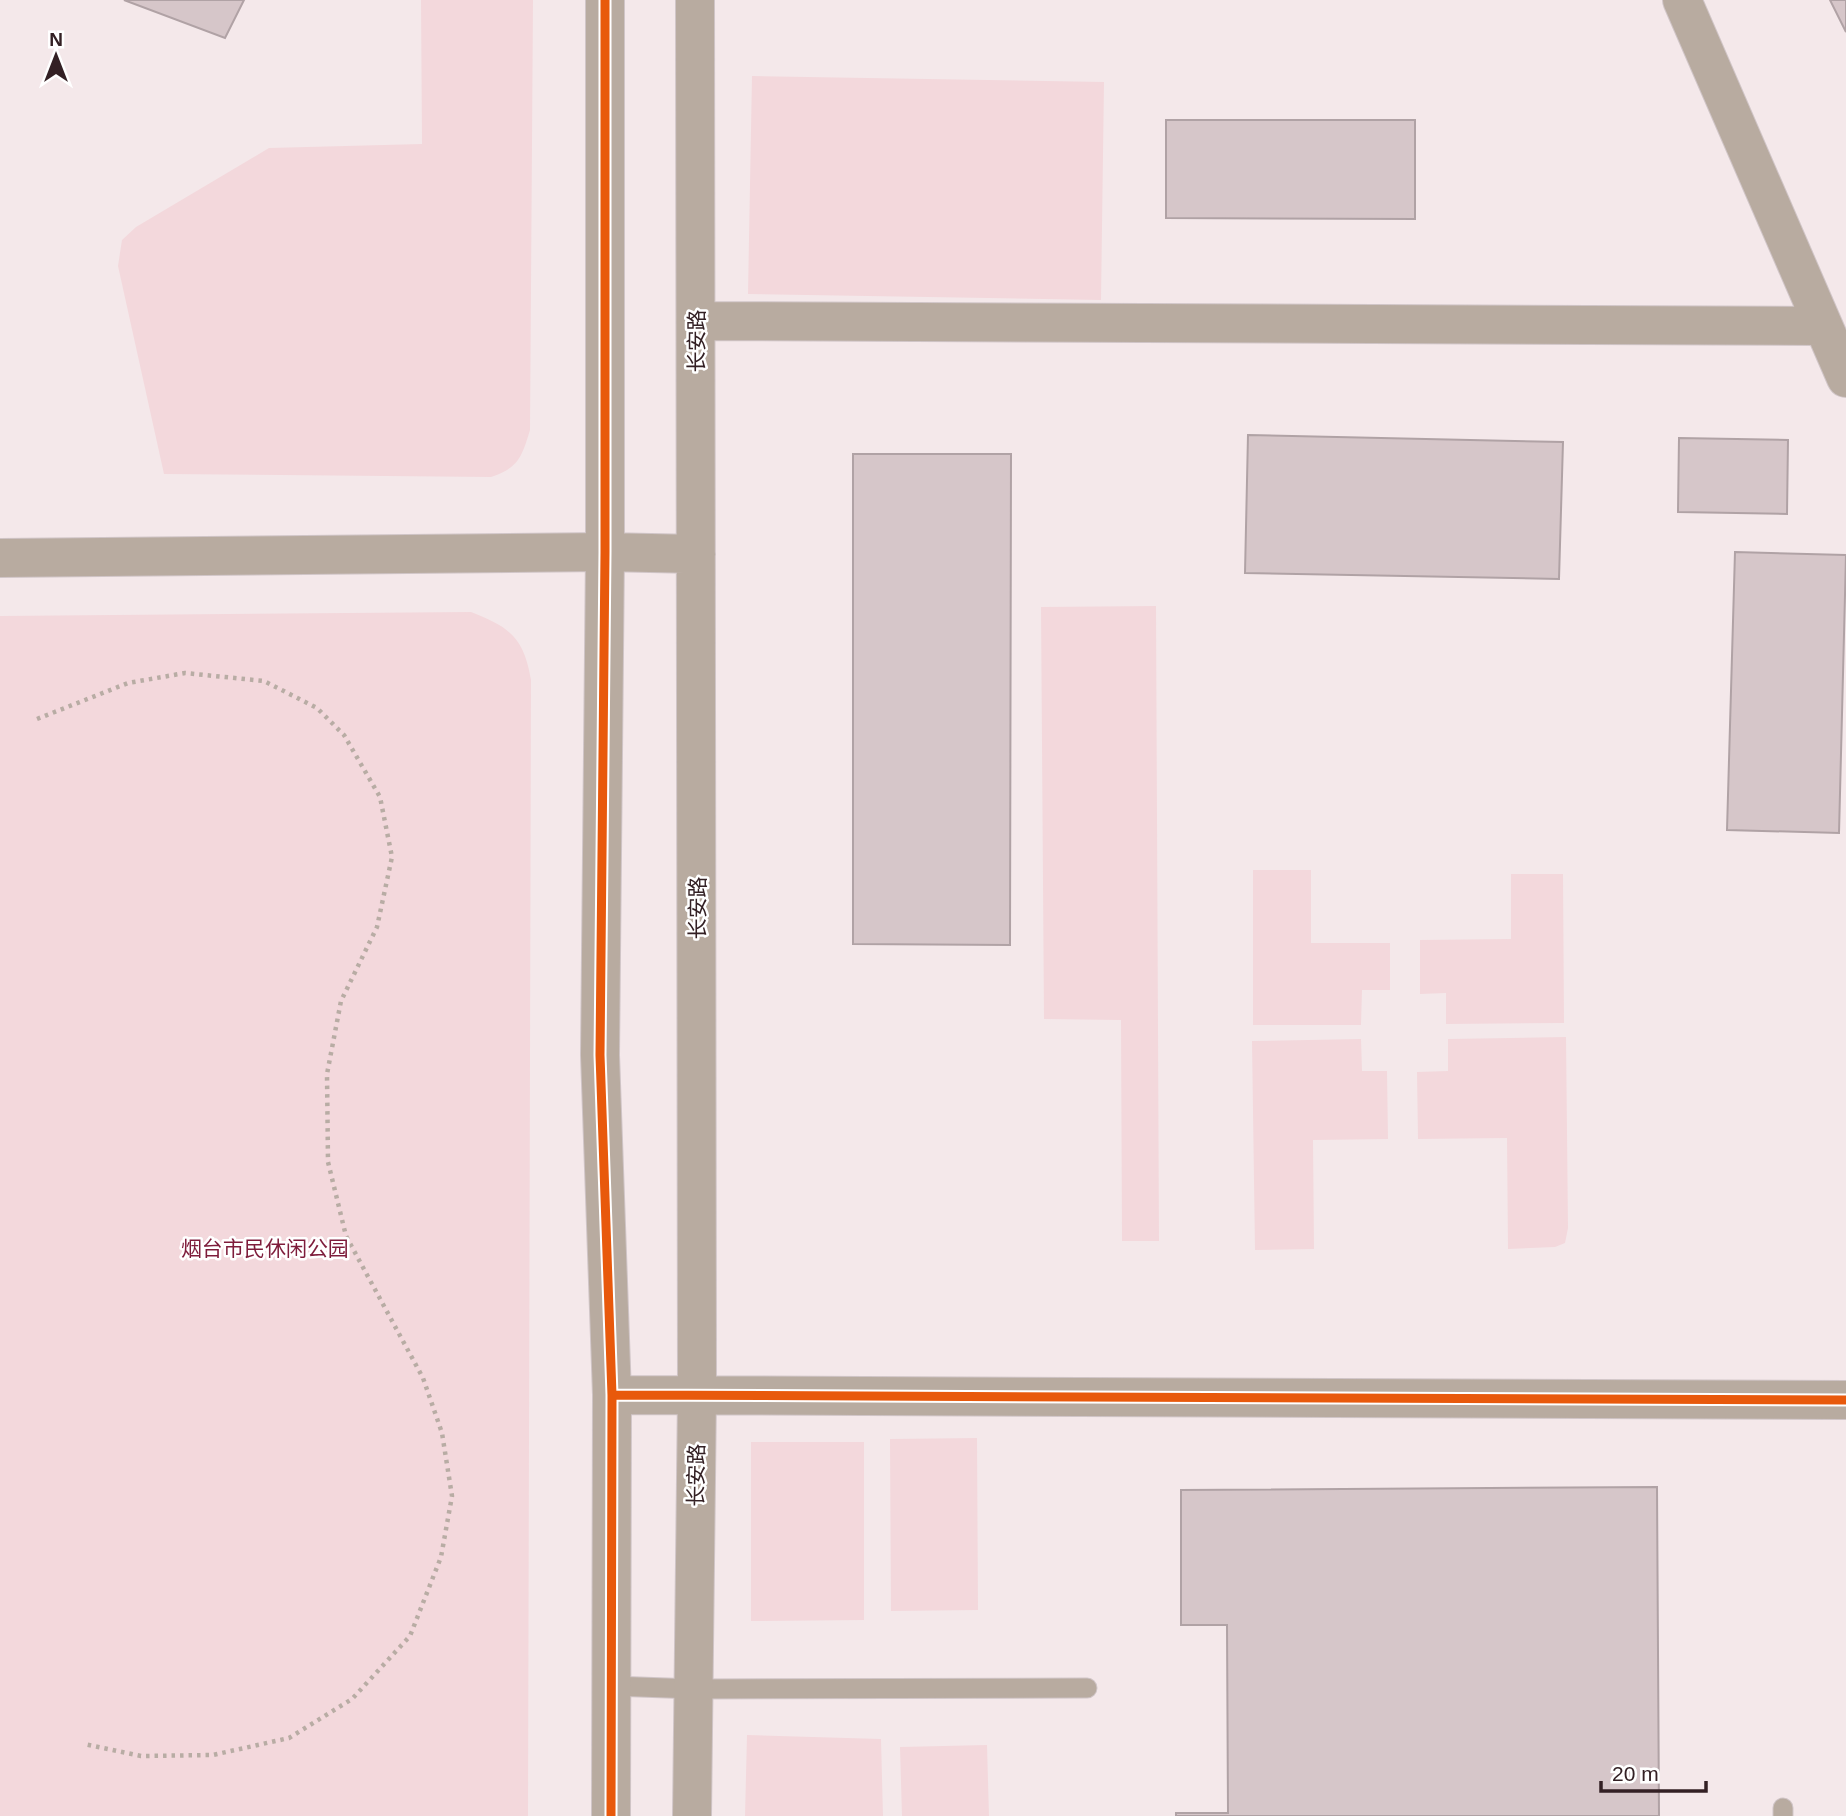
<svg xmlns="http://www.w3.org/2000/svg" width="1846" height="1816" font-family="Arial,'Noto Sans SC',sans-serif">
<rect width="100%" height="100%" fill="#f4e8ea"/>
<!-- green -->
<path fill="#f3d8dc" d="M421,0H533L530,430C522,456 519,468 491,477L164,474L118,266L122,240L136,227L269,148L422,144Z
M752,76L1104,82L1101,300L748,294Z
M1156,606L1159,1241H1122L1121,1020L1044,1019L1041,607Z
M471,612C510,627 524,638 531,680L528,1816H0V616Z
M1253,870H1311V943H1390V990H1362L1361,1025H1253Z
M1511,874H1563L1564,1023L1446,1024V993L1420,994V940L1511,939Z
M1566,1037L1568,1228L1565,1243L1555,1247L1508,1249L1507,1138L1418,1139L1417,1072L1448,1071V1039Z
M1361,1039L1362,1071H1387L1388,1139L1313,1140L1314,1249L1255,1250L1252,1041Z
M977,1438L978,1610L891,1611L890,1439Z
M751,1442H864V1620L751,1621Z
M747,1735L881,1739L883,1816H745Z
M987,1745L989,1816H902L900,1747Z"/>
<!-- building -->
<path fill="#d6c6c9" stroke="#b0a2a5" stroke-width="2" d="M124,0H244L225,38Z
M1830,0H1846V32Z
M1166,120H1415V219L1166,218Z
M1248,435L1563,442L1559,579L1245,573Z
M1679,438L1788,440L1787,514L1678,512Z
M853,454H1011L1010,945L853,944Z
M1735,552L1846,555L1839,833L1727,830Z
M1657,1487L1659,1816H1176V1813H1228L1227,1625H1181V1490Z"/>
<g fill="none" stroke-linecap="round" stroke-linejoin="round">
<defs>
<path id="service" d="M612,1686L694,1689L1087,1688
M1783,1808V1816"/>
<path id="tertiary" d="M605,0V552L600,1055L612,1395L611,1816
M1682,0L1846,378
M696,321L1822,326
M0,558L605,552L696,554
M612,1395L1846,1400
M692,1816L697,1394L695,0"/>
</defs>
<!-- service casing -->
<use href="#service" stroke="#d0c5c7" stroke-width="21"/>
<!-- tertiary casing -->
<use href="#tertiary" stroke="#d0c5c7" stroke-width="40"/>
<!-- path -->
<path stroke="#b8aca4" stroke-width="4.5" stroke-dasharray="3.5 5" stroke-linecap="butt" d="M37,719L128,683L185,673L264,681L317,708L344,735L380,797L392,857L377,927L341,1001L327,1074L328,1162L346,1236L423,1378L442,1433L452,1496L441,1557L410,1636L352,1699L289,1738L213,1755L141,1756L84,1744"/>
<!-- service -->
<use href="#service" stroke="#b8aba0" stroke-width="19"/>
<!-- tertiary -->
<use href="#tertiary" stroke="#b8aba0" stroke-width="38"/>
<defs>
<path id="cycleway" d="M605,0V552L600,1055L612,1395L611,1816
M612,1395L1846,1400"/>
</defs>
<!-- cycleway casing -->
<use href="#cycleway" stroke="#fff" stroke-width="13"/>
<!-- cycleway -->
<use href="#cycleway" stroke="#e8590c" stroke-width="9"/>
</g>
<g text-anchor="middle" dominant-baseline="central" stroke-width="5" stroke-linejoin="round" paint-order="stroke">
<!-- street labels -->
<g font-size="21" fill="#332024" stroke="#fff">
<text transform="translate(696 341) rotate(-90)">长安路</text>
<text transform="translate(697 908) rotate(-90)">长安路</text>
<text transform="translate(696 1475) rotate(-89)">长安路</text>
</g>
<!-- park labels -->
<g font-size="21" fill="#7e1c3b" stroke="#fff">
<text x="265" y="1248">烟台市民休闲公园</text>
</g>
</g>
<!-- north arrow -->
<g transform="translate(56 56)" stroke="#ffffff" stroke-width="5" paint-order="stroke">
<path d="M0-5L12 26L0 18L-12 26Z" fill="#332024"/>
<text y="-10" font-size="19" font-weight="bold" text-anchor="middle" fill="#332024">N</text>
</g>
<!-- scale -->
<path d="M1601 1781v10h105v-10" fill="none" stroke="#332024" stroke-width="3.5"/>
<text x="1612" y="1781" font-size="21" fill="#332024" stroke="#ffffff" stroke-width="5" paint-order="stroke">20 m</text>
</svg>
